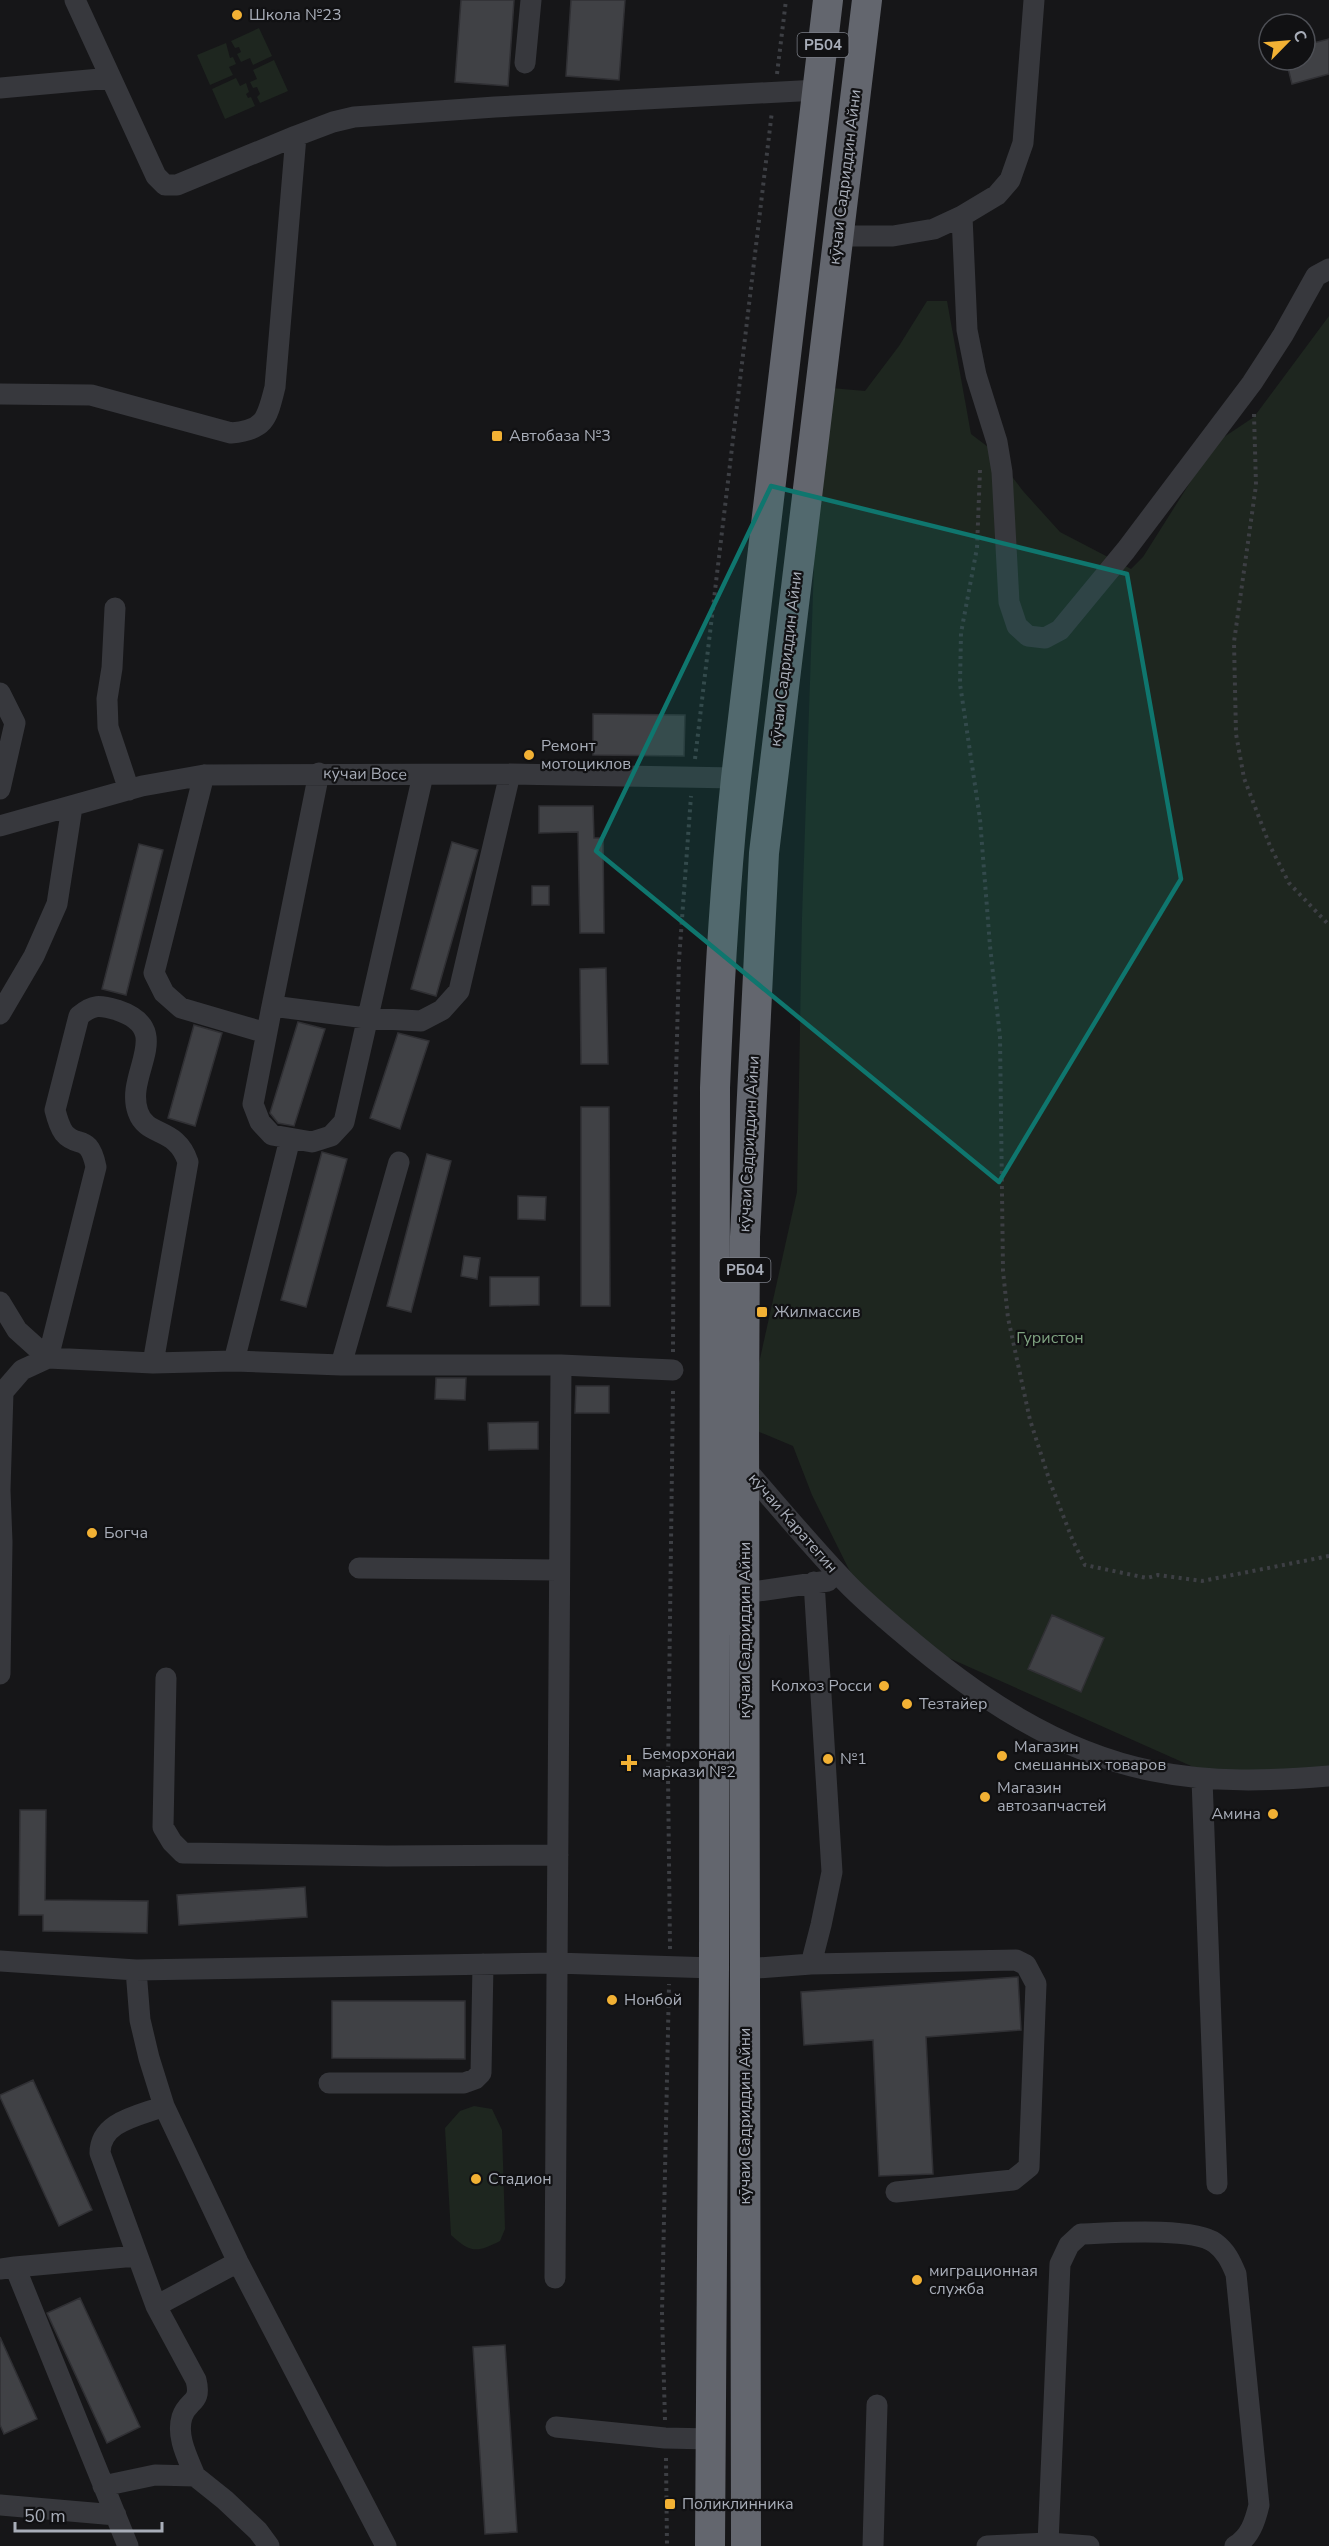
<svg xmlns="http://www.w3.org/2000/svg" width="1329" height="2546" font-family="'Nunito Sans',sans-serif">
<rect width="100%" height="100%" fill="#161618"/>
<!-- green -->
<path fill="#1e261f" d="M259,28L272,56L253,65L250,58L241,62L237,54L241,52L239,47L235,48L231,41Z
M226,43L230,58L233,57L236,64L229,67L233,75L210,85L197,55Z
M274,60L288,91L260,103L257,97L260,94L257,87L253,88L250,82L257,79L253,70Z
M236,78L240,86L246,83L249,92L246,94L248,98L251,97L255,106L225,119L212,89Z
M927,301H947L971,434L992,450L1023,491L1060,532L1131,569L1143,557L1215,443L1254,417L1329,316V1775L1245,1790L877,1626L812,1495L793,1446L745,1426L797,1192L802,918L820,387L865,391L899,346Z
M474,2106L492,2109L502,2130L505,2229L500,2241C476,2253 471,2253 451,2235L445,2128L460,2111Z"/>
<!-- building -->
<path fill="#404145" stroke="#303034" stroke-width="1.5" d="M461,0H514L508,86L455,82Z
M571,0H625L619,80L566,76Z
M1329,39V74L1292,84L1286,60H1305V45Z
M593,714L685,715L684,756L593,755Z
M539,806H593L594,838H603L604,933H580L578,832L539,833Z
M452,842L478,850L436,996L411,989Z
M139,844L163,850L126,995L102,989Z
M532,886H549V905H532Z
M606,968L608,1064H581L580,969Z
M298,1022L325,1029L294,1126L278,1123L270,1113Z
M194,1025L222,1033L195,1126L168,1118Z
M398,1033L429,1041L400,1129L370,1118Z
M581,1107H609L610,1306H581Z
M322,1152L347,1159L306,1307L281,1300Z
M427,1154L451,1161L411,1312L387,1306Z
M518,1196L546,1197L545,1220L518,1219Z
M464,1256L480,1258L477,1279L461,1276Z
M490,1277H539V1305L490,1306Z
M436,1378H466L465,1400L435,1399Z
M576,1386H609V1413H575Z
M538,1422V1449L489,1450L488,1423Z
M1052,1615L1104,1638L1081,1692L1028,1669Z
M20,1810H46L45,1900L148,1901L147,1933L43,1931V1915H19Z
M305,1887L307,1917L179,1925L177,1895Z
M1018,1977L1021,2030L926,2037L933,2174L879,2176L873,2040L804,2045L801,1992Z
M332,2001H465V2059L332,2058Z
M33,2080L92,2210L59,2226L0,2097V2095Z
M80,2298L140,2427L107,2443L47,2313Z
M0,2337L37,2419L4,2434L0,2425Z
M505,2345L517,2532L485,2534L473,2347Z"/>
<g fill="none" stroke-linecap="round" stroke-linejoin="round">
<!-- path -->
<path stroke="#3d3f44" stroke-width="4" stroke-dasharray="3 4.5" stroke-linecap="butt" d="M777,74L786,0
M1254,414L1256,485L1234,642L1236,734L1244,778L1270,846L1289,883L1329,925
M980,470L977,548L961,633L960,684L980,819L990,946L1000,1037L1003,1271L1008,1318L1030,1420L1050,1482L1073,1541L1085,1565L1147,1578L1158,1575L1202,1581L1329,1556
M695,759L772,111
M673,1352L674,1154L679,960L691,796
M670,1949L668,1774L673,1390
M665,2420L662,2313L669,1984
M666,2458L667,2546"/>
<!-- minor -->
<path stroke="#37383d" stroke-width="21" d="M75,0L156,176L165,185H177L296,136
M525,63L531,0
M0,88L111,78
M962,216L967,330L976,375L997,442L1002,472L1009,602L1017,626L1028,636L1045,638L1060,630L1126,550L1252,383L1283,335L1316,276L1329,269
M838,236H893L934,229L962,216L997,195L1010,180L1023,143L1034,0
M0,394L91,395L231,433C266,430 267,418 275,387L296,136L333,122L354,117L495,107L818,90
M115,608L112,668L107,699L108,727L129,790
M0,693L15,723L0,789
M204,775L154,973L164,993L181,1008L266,1033
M423,775L344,1122L331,1136L312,1142L272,1135L260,1122L253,1104L272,1006L366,1018L421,1021L442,1010L459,991L510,774
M0,826L142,786L204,775L510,774L736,778
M272,1006L319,773
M0,1014L34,956L57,904L72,807
M0,1302L17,1330L48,1358L96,1167C89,1132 77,1149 64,1133C59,1126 57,1118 55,1110L79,1016C93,1004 100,1005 117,1010C177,1030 124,1073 138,1112C147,1138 176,1126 188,1162L153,1363
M234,1361L290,1139
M341,1365L399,1162
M745,1468C777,1505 808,1542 841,1577C859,1597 881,1615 901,1632C974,1695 1057,1752 1153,1771C1212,1783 1270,1781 1329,1776
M0,1542H2L0,1490L3,1392L22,1370L48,1358L153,1363L234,1361L341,1365H561L673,1370
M359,1568L558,1570
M745,1593L828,1581
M0,1674L2,1542
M166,1678L163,1827L172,1842L183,1853L387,1856L558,1855
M1202,1779L1217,2184
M0,1961L136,1970L555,1963L714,1968
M811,1964L1016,1960L1026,1965L1036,1984L1029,2167L1013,2180L896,2192
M744,1969L811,1964L821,1925L832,1872L814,1582
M136,1970L140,2020L149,2058L164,2106C139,2116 100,2121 100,2153L156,2306L196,2380C202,2404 188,2399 182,2417C176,2437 188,2458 195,2476
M329,2083H464L475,2079L481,2073L483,1964
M164,2106L238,2262L386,2546
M15,2267L136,2256
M0,2269L15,2267L128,2546
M555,2278L561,1365
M156,2306L238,2262
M556,2427L665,2438L711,2439
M103,2486L155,2475L195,2476L225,2500L258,2531L269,2546
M0,2505L116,2515
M1048,2543L1060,2264L1069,2245L1081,2234C1111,2233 1193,2227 1215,2243C1226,2251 1231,2262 1236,2274L1259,2505C1255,2522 1250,2537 1235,2546
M873,2546L877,2405
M987,2546L1048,2543L1089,2546"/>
<!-- highway -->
<path stroke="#63666e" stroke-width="30" d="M710,2546L714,1968L715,1088C719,984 725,881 736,778L828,0
M746,2546L744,1409L745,1237L764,853L867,0"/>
</g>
<!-- marked area -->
<path fill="#0f766e" fill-opacity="0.2" stroke="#0f766e" stroke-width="4.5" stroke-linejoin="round" d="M771,486L1127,574L1181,879L999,1182L596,851Z"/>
<!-- markers -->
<g fill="#f2b134" stroke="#111113" stroke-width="2">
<circle cx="237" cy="15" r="6"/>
<rect x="491" y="430" width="12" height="12" rx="3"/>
<circle cx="529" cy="755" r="6"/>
<rect x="756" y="1306" width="12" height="12" rx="3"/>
<circle cx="92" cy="1533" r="6"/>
<circle cx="884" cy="1686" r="6"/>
<circle cx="907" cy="1704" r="6"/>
<circle cx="1002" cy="1756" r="6"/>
<circle cx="828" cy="1759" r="6"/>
<path d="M626 1754h6v6h6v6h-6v6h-6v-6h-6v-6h6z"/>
<circle cx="985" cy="1797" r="6"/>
<circle cx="1273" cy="1814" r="6"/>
<circle cx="612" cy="2000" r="6"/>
<circle cx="476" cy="2179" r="6"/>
<circle cx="917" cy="2280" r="6"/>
<rect x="664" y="2498" width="12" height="12" rx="3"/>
</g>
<g text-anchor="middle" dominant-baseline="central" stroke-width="4.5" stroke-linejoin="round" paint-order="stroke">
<!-- shield labels -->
<g fill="#111113" stroke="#7b7e86" stroke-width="1.5">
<rect x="797.5" y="33" width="51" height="24" rx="4.5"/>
<rect x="719.5" y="1258" width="51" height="24" rx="4.5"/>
</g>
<g font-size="15" font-weight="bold" fill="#a8adb8">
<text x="823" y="45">РБ04</text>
<text x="745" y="1270">РБ04</text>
</g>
<!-- poi labels -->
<g font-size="16" fill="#a8adb8" stroke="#111113" text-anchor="start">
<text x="249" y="15">Школа №23</text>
<text x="509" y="436">Автобаза №3</text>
<text x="541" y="746">Ремонт<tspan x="541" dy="18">мотоциклов</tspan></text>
<text x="774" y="1312">Жилмассив</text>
<text x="104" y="1533">Богча</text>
<text x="872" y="1686" text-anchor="end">Колхоз Росси</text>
<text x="919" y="1704">Тезтайер</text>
<text x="1014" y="1747">Магазин<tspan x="1014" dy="18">смешанных товаров</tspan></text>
<text x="642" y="1754">Беморхонаи<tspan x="642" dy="18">маркази №2</tspan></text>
<text x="840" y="1759">№1</text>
<text x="997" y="1788">Магазин<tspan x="997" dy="18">автозапчастей</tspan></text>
<text x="1261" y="1814" text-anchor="end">Амина</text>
<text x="624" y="2000">Нонбой</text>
<text x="488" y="2179">Стадион</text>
<text x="929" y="2271">миграционная<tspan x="929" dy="18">служба</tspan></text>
<text x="682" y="2504">Поликлинника</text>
</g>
<!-- street labels -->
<g font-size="16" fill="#a8adb8" stroke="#111113">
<text transform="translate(845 177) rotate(-83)">кӯчаи Садриддин Айни</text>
<text transform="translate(786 659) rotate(-83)">кӯчаи Садриддин Айни</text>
<text transform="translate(365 774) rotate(1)">кӯчаи Восе</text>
<text transform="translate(749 1144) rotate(-87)">кӯчаи Садриддин Айни</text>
<text transform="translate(793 1523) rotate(49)">кӯчаи Каратегин</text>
<text transform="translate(745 1630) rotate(-90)">кӯчаи Садриддин Айни</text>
<text transform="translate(745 2116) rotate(-90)">кӯчаи Садриддин Айни</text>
</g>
<!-- park labels -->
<g font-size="16" fill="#7fa381" stroke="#111113">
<text x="1050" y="1338">Гуристон</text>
</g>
</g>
<!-- north arrow -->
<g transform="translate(1287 42) rotate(65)"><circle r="28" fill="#111113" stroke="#4d4f55" stroke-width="1.5"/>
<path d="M0-4.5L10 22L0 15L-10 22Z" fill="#f2b134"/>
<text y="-9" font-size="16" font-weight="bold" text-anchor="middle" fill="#a8adb8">С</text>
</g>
<!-- scale -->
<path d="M15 2522v9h147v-9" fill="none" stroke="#a8adb8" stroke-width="3"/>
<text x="24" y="2522" font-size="18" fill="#a8adb8" stroke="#111113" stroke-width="4.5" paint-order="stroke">50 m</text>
</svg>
